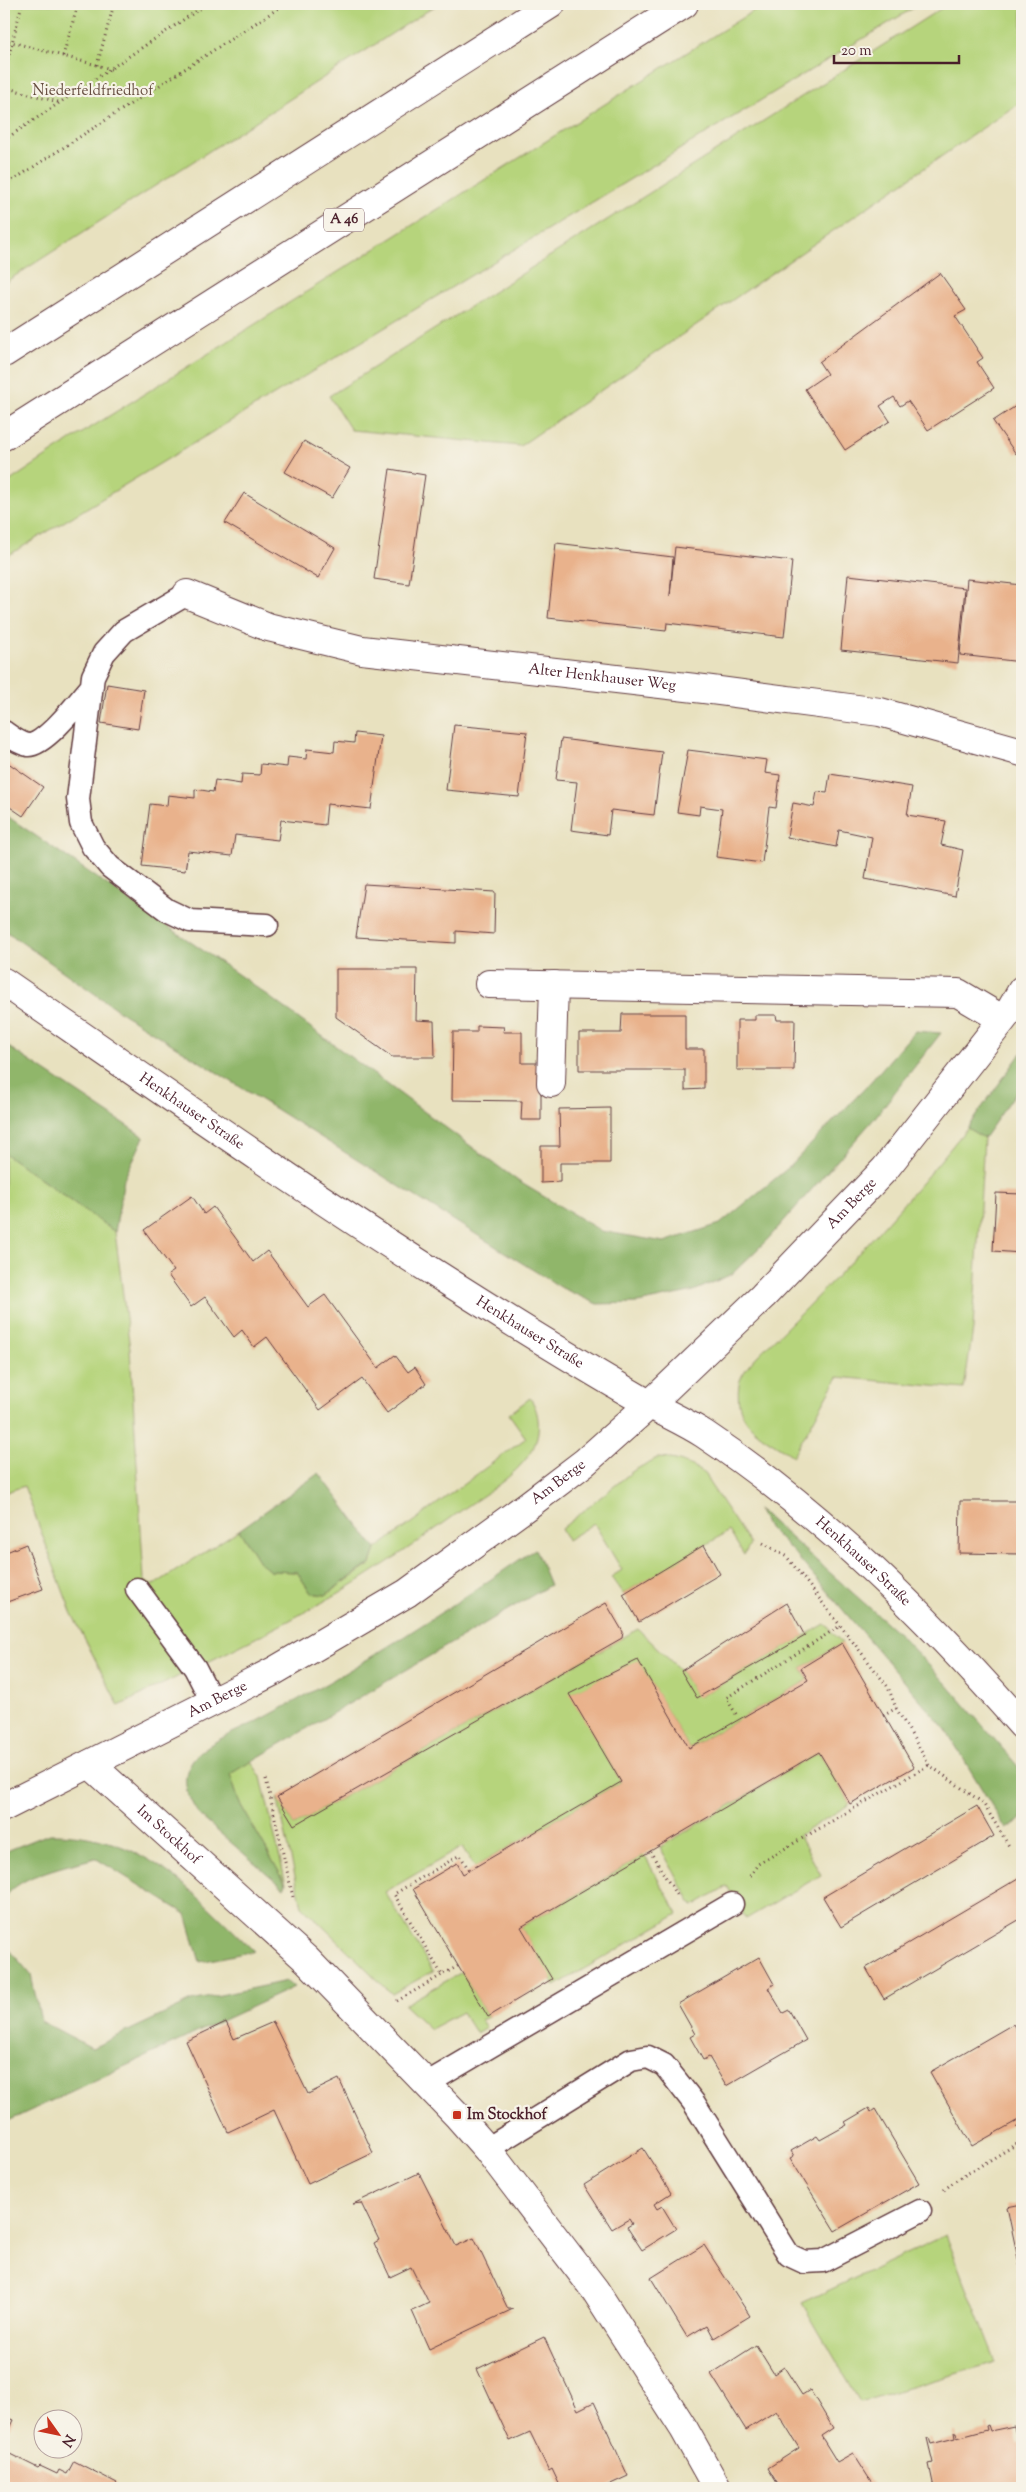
<svg xmlns="http://www.w3.org/2000/svg" width="1026" height="2492" font-family="'Sorts Mill Goudy',serif">
<rect width="100%" height="100%" fill="#f7f3e8"/>
<filter id="ink" filterUnits="userSpaceOnUse"><feTurbulence type="fractalNoise" baseFrequency=".02" numOctaves="2"/><feDisplacementMap in="SourceGraphic" scale="10" xChannelSelector="R" yChannelSelector="G"/><feConvolveMatrix kernelMatrix="1 2 1 2 8 2 1 2 1" color-interpolation-filters="sRGB"/></filter>
<filter id="wash" filterUnits="userSpaceOnUse"><feTurbulence type="fractalNoise" baseFrequency=".0096" numOctaves="4" result="noise"/><feDisplacementMap in="SourceGraphic" scale="20" xChannelSelector="R" yChannelSelector="G"/><feGaussianBlur stdDeviation="1.12" result="paint"/><feColorMatrix in="noise" values="0 0 0 0 0 0 0 0 0 0 0 0 0 0 0 0 0 1.4 0 .05"/><feComposite in="paint" operator="in"/></filter>
<g filter="url(#wash)">
<rect width="100%" height="100%" fill="#e8e1bf"/>
<!-- green -->
<path fill="#b6d47b" stroke="#807a53" d="M4,4H438L4,283Z
M764,4H920L4,558V485L71,440Z
M948,4H1022V101L520,446L351,430L329,396Z
M967,1128L984,1138L973,1329L964,1389L838,1377L793,1456C764,1436 733,1426 739,1384C742,1367 770,1344 782,1332C848,1267 909,1200 967,1128Z
M4,1153L115,1232L130,1349L144,1580L154,1585L239,1530L259,1562L270,1571L297,1572L311,1593L325,1595L371,1564L376,1549L526,1438L509,1414L530,1398C541,1413 541,1436 531,1452C515,1477 486,1493 462,1510C422,1539 381,1568 339,1593C268,1634 192,1669 119,1706L71,1612L24,1486L4,1493Z
M657,1458C677,1458 691,1464 707,1475L708,1481L750,1544L744,1555L729,1531L623,1594L611,1577L622,1570L594,1523L567,1540L561,1529L633,1471Z
M825,1624L842,1643L801,1668L808,1680L689,1748L638,1661L570,1694L621,1782L475,1867L462,1847L385,1892L433,1971L392,1994L302,1906L277,1797L294,1825L638,1629L681,1671L697,1698Z
M819,1752L850,1804L799,1835L821,1875L746,1919L727,1886L693,1906L660,1847Z
M251,1761L261,1777L286,1884L239,1802L230,1774Z
M644,1855L678,1914L555,1986L521,1927Z
M462,1972L488,2017L481,2020L486,2028L476,2034L462,2012L430,2029L404,2005Z
M946,2235L996,2362L860,2402L802,2303Z"/>
<!-- forest -->
<path fill="#90b66b" stroke="#6d6a4b" d="M4,814L249,982L518,1181L601,1231L664,1242L720,1224L788,1168L866,1087L915,1031L941,1033L873,1120L768,1239L732,1274L694,1291L638,1303L597,1304L562,1288L125,1015L4,930Z
M4,1044L144,1137L124,1179L115,1232L4,1153Z
M1022,1052V1084L984,1138L967,1128Z
M319,1473L376,1549L371,1563L325,1595L311,1593L297,1572L270,1571L259,1562L239,1530Z
M758,1509L897,1632L945,1682L1022,1771V1819L1006,1829L946,1730L794,1553L765,1524Z
M535,1549L550,1585L230,1774L239,1802L286,1884L284,1888L200,1816C188,1799 179,1780 192,1761C203,1743 243,1729 262,1719C358,1669 447,1610 535,1549Z
M49,1834C145,1833 190,1890 254,1951L200,1962L186,1914L95,1858C68,1866 19,1874 4,1899V1852Z
M4,1943L31,1975L41,2021L92,2048L192,2001L287,1981L294,1987L4,2123Z"/>
<g id="blocks">
<!-- building -->
<path fill="#e9b28c" d="M940,273L966,310L955,316L983,358L977,362L994,388L928,430L908,401L900,406L894,397L880,406L890,421L845,450L805,389L827,374L819,362Z
M1022,402V450L1016,454L993,421Z
M304,441L350,468L332,498L285,472Z
M390,469L425,475L409,584L374,579Z
M244,493L335,548L318,578L225,523Z
M556,543L673,557L670,596L675,547L792,561L784,637L667,623L666,631L548,618Z
M848,575L965,588L958,663L841,650Z
M967,579L1022,585V662L960,655Z
M107,684L144,690L138,729L101,723Z
M454,725L527,732L519,797L446,790Z
M355,733L381,736L371,809L327,804L325,825L281,820L278,840L235,835L232,856L188,851L185,871L142,866L150,804L167,806L168,795L195,798V789L213,792L215,780L241,784L242,774L260,775L261,764L287,767L288,757L306,759L307,749L334,752L335,741L354,743Z
M561,739L662,752L654,815L611,810L608,835L571,830L577,782L556,780Z
M688,750L767,760L765,773L780,775L776,808L769,807L762,863L716,857L722,809L700,806L699,815L677,812Z
M4,760L43,787L23,816L4,803Z
M830,774L912,787L907,815L946,821L941,845L963,850L955,896L865,879L872,837L839,830L836,847L787,837L793,803L814,807L817,792L827,793Z
M364,884L495,892L494,934L456,931V943L356,937Z
M336,969H417L416,1020L434,1021L435,1057H392L336,1017Z
M622,1014H685V1049H704V1089L685,1090V1070H579V1033H621Z
M755,1015H776L777,1020H795L794,1070H737V1020H755Z
M477,1026L504,1027L503,1032H522V1063H541V1120H521L522,1101L452,1100L453,1032H477Z
M610,1108V1163H560V1182L541,1183V1146H560L559,1109Z
M996,1193L1022,1194V1253L993,1251Z
M192,1196L204,1214L213,1207L253,1262L267,1251L308,1307L325,1295L378,1368L395,1355L408,1372L415,1367L426,1384L387,1413L362,1379L320,1410L267,1337L254,1347L242,1330L234,1337L205,1297L191,1307L168,1275L174,1271L144,1230Z
M960,1501H1022V1554L959,1553Z
M26,1544L43,1589L7,1602L4,1594V1553Z
M704,1545L720,1574L639,1622L623,1594Z
M606,1603L623,1632L622,1638L294,1825L277,1797Z
M787,1603L805,1636L697,1698L681,1671Z
M842,1643L914,1767L850,1804L819,1752L521,1927L552,1979L488,2017L413,1889L457,1863L463,1874L621,1782L569,1694L638,1660L689,1748L808,1680L801,1668Z
M977,1806L994,1836L841,1927L823,1897Z
M1019,1878L1022,1883V1918L884,1999L866,1968Z
M759,1957L774,1984L768,1988L783,2013L789,2010L806,2040L726,2086L709,2057L703,2060L690,2037L695,2034L678,2004Z
M226,2022L234,2039L273,2022L308,2094L339,2079L373,2153L308,2184L274,2110L228,2132L186,2041Z
M1013,2024L1022,2040V2118L972,2146L930,2072Z
M869,2108L871,2112L875,2109L919,2183L835,2231L790,2158L794,2156L791,2151L817,2136L820,2140L847,2125L845,2122Z
M643,2148L671,2193L654,2204L657,2209L662,2206L676,2229L642,2250L627,2227L632,2224L629,2219L612,2229L584,2185Z
M419,2173L456,2246L474,2238L508,2309H513L429,2349L412,2311L429,2303L411,2267L390,2277L374,2243L379,2240L361,2203L353,2204Z
M1022,2204V2273H1021L1007,2207Z
M704,2245L750,2316L714,2338L707,2325L687,2337L651,2278Z
M544,2337L578,2410L594,2402L628,2476L602,2488H561L552,2469L549,2471L530,2432L510,2441L477,2369Z
M756,2345L774,2374L784,2367L802,2395L810,2390L833,2428L821,2436L837,2462L853,2453L872,2483L863,2488H780L768,2468L799,2448L776,2411L746,2430L711,2374Z
M4,2416L13,2420L4,2439Z
M988,2425L990,2431L1014,2426L1018,2444L1022,2443V2488H934L929,2464L933,2463L927,2438H929L931,2444L955,2438L954,2432H956L957,2438L987,2430L986,2426Z
M4,2451L38,2468L40,2466L57,2474L59,2470L67,2474L74,2461L117,2483L114,2488H4Z"/>
</g>
</g>
<g filter="url(#ink)">
<use href="#blocks" fill-opacity="0" stroke="#623c41" stroke-width="1"/>
<g fill="none" stroke-linecap="round" stroke-linejoin="round">
<defs>
<path id="service" d="M187,594L124,631L104,653L93,676L78,799L81,823L93,847L110,867L167,910L190,921L267,925
M4,732C11,737 18,743 28,745C44,747 81,699 92,686
M137,1589L195,1668L212,1701
M426,2084L732,1904
M487,2149L631,2060L648,2057L664,2065L676,2080L694,2103L789,2255L804,2262L823,2261L920,2211"/>
<g id="minor">
<path id="s1" d="M187,594L268,627L362,650L704,689L880,712L1022,752"/>
<path id="s2" d="M4,982C152,1084 300,1188 452,1284C515,1324 578,1363 642,1400C662,1412 684,1421 704,1434C824,1514 927,1617 1022,1725"/>
<path d="M489,984L958,993L1002,1019"/>
<path d="M551,1083L554,985"/>
<path id="s3" d="M90,1764L307,1960L457,2115L487,2149L595,2290L684,2429L717,2488"/>
<path id="s4" d="M4,1807L274,1671L407,1593L527,1506L585,1462L649,1405L763,1296L885,1169L1011,1009L1022,990"/>
</g>
<path id="motorway" d="M4,353L551,4
M4,436L684,4"/>
</defs>
<!-- service casing -->
<use href="#service" stroke="#623c41" stroke-width="25"/>
<!-- minor casing -->
<use href="#minor" stroke="#623c41" stroke-width="30"/>
<!-- motorway casing -->
<use href="#motorway" stroke="#623c41" stroke-width="30"/>
<!-- path -->
<path stroke="#623c41" stroke-width="3" stroke-dasharray="1 4" stroke-linecap="butt" d="M4,40L111,69
M63,56L78,4
M97,65L114,4
M4,74L22,4
M4,87L58,102
M4,140L207,4
M4,186L285,4
M763,1543L787,1557L888,1687L896,1708L929,1765L983,1803L1009,1846
M736,1714L726,1698L840,1626
M883,1716L896,1708
M266,1779L293,1897
M650,1851L678,1898
M750,1876L758,1864L929,1765
M458,1966L442,1975L394,1894L460,1855L469,1870
M397,2001L442,1975
M1015,2122L1022,2136
M944,2190L955,2181L1022,2141"/>
<!-- service -->
<use href="#service" stroke="#fff" stroke-width="22"/>
<!-- minor -->
<use href="#minor" stroke="#fff" stroke-width="28"/>
<!-- motorway -->
<use href="#motorway" stroke="#fff" stroke-width="28"/>
</g>
</g>
<!-- markers -->
<rect fill="#c8321e" stroke="#f7f3e8" stroke-width="2" x="452" y="2110" width="10" height="10" rx="2.5"/>
<g text-anchor="middle" dominant-baseline="central" stroke-width="4.5" stroke-linejoin="round" paint-order="stroke">
<!-- shield labels -->
<rect fill="#f7f3e8" stroke="#7e5f64" stroke-width="1" x="324" y="208.5" width="40" height="23" rx="4"/>
<g font-size="14" font-weight="bold" fill="#4a1f2b">
<text x="344" y="220">A 46</text>
</g>
<!-- park labels -->
<g font-size="15" fill="#654c3f" stroke="#f7f3e8">
<text x="93" y="91">Niederfeldfriedhof</text>
</g>
<!-- street labels -->
<g font-size="15" fill="#4a1f2b" stroke="#f7f3e8">
<text stroke="none"><textPath href="#s1" startOffset="426">Alter Henkhauser Weg</textPath></text>
<text stroke="none"><textPath href="#s2" startOffset="228">Henkhauser Straße</textPath></text>
<text stroke="none"><textPath href="#s4" startOffset="1049">Am Berge</textPath></text>
<text stroke="none"><textPath href="#s2" startOffset="632">Henkhauser Straße</textPath></text>
<text stroke="none"><textPath href="#s4" startOffset="644">Am Berge</textPath></text>
<text stroke="none"><textPath href="#s2" startOffset="1038">Henkhauser Straße</textPath></text>
<text stroke="none"><textPath href="#s4" startOffset="239">Am Berge</textPath></text>
<text stroke="none"><textPath href="#s3" startOffset="106">Im Stockhof</textPath></text>
</g>
<!-- poi labels -->
<g font-size="15" font-weight="bold" fill="#4a1f2b" stroke="#f7f3e8" text-anchor="start">
<text x="467" y="2115">Im Stockhof</text>
</g>
</g>
<!-- margin -->
<rect width="1026" height="2492" fill="none" stroke="#f7f3e8" stroke-width="20"/>
<!-- north arrow -->
<g transform="translate(58 2434) rotate(123)"><circle r="24" fill="#f7f3e8" stroke="#b29e9c"/>
<path d="M0-4L9 19L0 12L-9 19Z" fill="#c8321e"/>
<text y="-8" font-size="14" font-weight="bold" text-anchor="middle" fill="#4a1f2b">N</text>
</g>
<!-- scale -->
<path d="M834 55v8h125v-8" fill="none" stroke="#4a1f2b" stroke-width="2.5"/>
<text x="841" y="55" font-size="15" fill="#4a1f2b" stroke="#f7f3e8" stroke-width="4" paint-order="stroke">20 m</text>
</svg>
